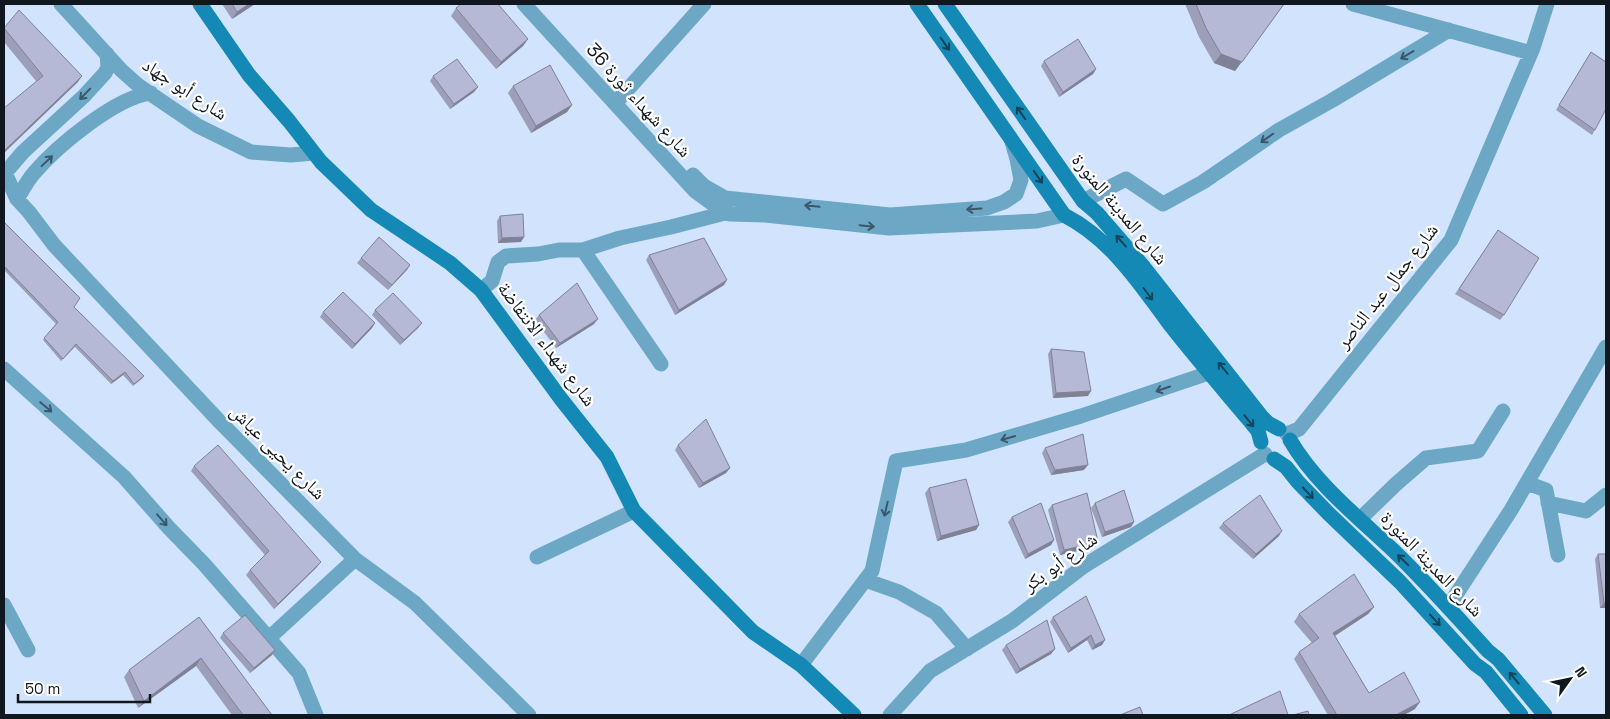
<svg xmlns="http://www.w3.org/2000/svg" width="1610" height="719" font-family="'Space Grotesk','Noto Naskh Arabic',sans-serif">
<rect width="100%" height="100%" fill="#d2e4fd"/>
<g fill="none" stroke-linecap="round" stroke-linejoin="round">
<!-- street -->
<path stroke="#6ca8c6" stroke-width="15" d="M61,4L121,70L139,86L198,126L251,152L291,155L313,153
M524,4L695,191L725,213L731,214L765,215L889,228L1037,221L1064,215
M1353,4L1531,53
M620,98L704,4
M5,173L17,199L29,212L54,245L220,422L355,559L415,603L529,715
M4,174L23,152L84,96L105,73L108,67L107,54
M693,175L704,186L725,198L890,215L987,208L1004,202L1016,194L1021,180L1017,159L1012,142
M17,199C22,191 27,181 34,173C57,146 116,97 151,93
M1083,201L1126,179L1163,204L1203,182L1279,130L1331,101L1449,30
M583,250L661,364
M481,290L492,281L498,262L506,256L538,254L559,250H583L620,238L671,227L725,213
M4,369L124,477L169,528L204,564L299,673L316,715
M1287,434L1299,429L1451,240L1533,48L1547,4
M1527,483L1546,490L1558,555
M1548,503L1586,511L1606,495
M1360,519L1396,484L1426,458L1478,451L1503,411
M537,557L634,511
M865,580L899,592L936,613L967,649
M4,605L28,650
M1448,607L1511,510L1606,347
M269,638L355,559
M801,665L872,571L896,461L966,450L1081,416L1209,373
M890,715L930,671L1012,621L1084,566L1265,454"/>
<!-- secondary -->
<path stroke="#1589b6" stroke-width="15" d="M200,4L249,75L289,121L321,162L371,210L450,263L481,290L561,399L607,457L634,511L753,632L801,665L854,715
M917,4L1064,215C1111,239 1140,284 1171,326C1196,358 1223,389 1249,420L1258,431L1261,442
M945,4L1083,201L1097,213L1142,265L1261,416L1268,423L1279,429
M1290,440C1315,483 1358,517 1394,551C1427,583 1457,617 1488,651L1498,659L1545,715
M1274,459L1286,467L1298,482L1328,513L1400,582L1475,664L1486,672L1521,715"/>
</g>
<!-- wall -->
<path fill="#9c9fb7" d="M222,4H255L232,19Z
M1185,4H1284L1235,71L1214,63L1199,37Z
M456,8L528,39L523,46L496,69L451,16Z
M4,28L82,76L77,83L36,81L4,42Z
M1591,52L1595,130L1592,135L1556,110Z
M1044,61L1096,69L1093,74L1059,97L1041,66Z
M433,76L478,87L474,92L450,109L430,81Z
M513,86L572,105L567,112L531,133L508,93Z
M500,216L524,237L521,242L498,243L497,221Z
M4,222L74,307L143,378L133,386L123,375L111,384L75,347L61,361L43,340L56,324L4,270Z
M1498,230L1504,315L1500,320L1455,294Z
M649,255L724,285L675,315L646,260Z
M361,258L410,265L388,290L357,263Z
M375,310L422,323L418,328L400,345L372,315Z
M323,312L375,323L372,328L352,349L320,317Z
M539,315L594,324L556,348L535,320Z
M1051,349L1088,396L1053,398L1048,354Z
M678,445L730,468L726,473L699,488L675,450Z
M1045,448L1084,470L1051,475L1042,453Z
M194,466L317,567L274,609L246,575L250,570L265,555L191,471Z
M929,488L979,525L976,530L937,541L925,493Z
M1095,503L1134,522L1131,527L1102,537L1091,508Z
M1052,505L1098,542L1095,547L1060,555L1048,510Z
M1012,517L1054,540L1051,545L1025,559L1008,522Z
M1223,523L1279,536L1253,559L1219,528Z
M1598,554H1606V608H1600L1595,559Z
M1086,596L1102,645L1092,650L1087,640L1068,653L1050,622L1053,617Z
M1374,607L1368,614L1335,636L1369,693L1415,709L1404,715H1328L1294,659L1299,652L1312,643L1294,622L1299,614Z
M199,617L272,715H232L196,666L138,708L124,677L129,670Z
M223,633L272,655L250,673L220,638Z
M1006,645L1051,654L1016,674L1002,650Z"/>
<!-- shaded-wall -->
<path fill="#7f8295" d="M249,4H255L232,19L237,12Z
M1284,4L1235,71L1214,63L1221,54Z
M528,39L523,46L496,69L501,62Z
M1096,69L1093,74L1059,97L1063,92Z
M82,76L77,83L4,153V151Z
M478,87L474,92L450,109L454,104Z
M572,105L567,112L531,133L536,126Z
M524,237L521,242L498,243L502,238Z
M410,265L407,270L388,290L392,285Z
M727,280L724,285L675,315L679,310Z
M598,319L594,324L556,348L560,343Z
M375,323L372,328L352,349L355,344Z
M422,323L418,328L400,345L404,340Z
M125,372L123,375L111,384L113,381Z
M1091,391L1088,396L1053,398L1056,393Z
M1088,465L1084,470L1051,475L1055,470Z
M730,468L726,473L699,488L703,483Z
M1134,522L1131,527L1102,537L1105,532Z
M979,525L976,530L937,541L941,536Z
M1282,531L1279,536L1253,559L1256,554Z
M1054,540L1051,545L1025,559L1028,554Z
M1098,542L1095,547L1060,555L1064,550Z
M321,562L317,567L274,609L278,604Z
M1604,603H1606V608H1600Z
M1374,607L1368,614L1328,640L1333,633Z
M1091,635L1087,640L1068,653L1071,648Z
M1105,640L1102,645L1092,650L1095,645Z
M1055,649L1051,654L1016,674L1020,669Z
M275,650L272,655L250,673L254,668Z
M201,658L196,666L138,708L144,701Z
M1420,702L1415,709L1404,715H1396Z"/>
<!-- building -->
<path fill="#b5b9d5" stroke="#7f8295" d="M232,4H249L237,12Z
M461,4H498L528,39L501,62L456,8Z
M1196,4H1284L1242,62L1221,54L1206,28Z
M19,10L82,76L4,151V108L43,76L4,28Z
M1078,39L1096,69L1063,92L1044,61Z
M1591,52L1606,62V109L1595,130L1559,105Z
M457,59L478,87L454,104L433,76Z
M550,65L572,105L536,126L513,86Z
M523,214L524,237L502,238L500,216Z
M4,222L80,298L74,307L144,376L134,384L125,372L113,381L76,344L63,359L44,338L58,322L4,266Z
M1498,230L1539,258L1504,315L1459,289Z
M379,237L410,265L392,285L361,258Z
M704,238L727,280L679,310L649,255Z
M577,283L598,319L560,343L539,315Z
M343,292L375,323L355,344L323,312Z
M393,293L422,323L404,340L375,310Z
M1051,349L1084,352L1091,391L1056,393Z
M706,419L730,468L703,483L678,445Z
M1083,434L1088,465L1055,470L1045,448Z
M218,445L321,562L278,604L250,570L269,551L194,466Z
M966,479L979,525L941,536L929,488Z
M1124,490L1134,522L1105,532L1095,503Z
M1087,493L1098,542L1064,550L1052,505Z
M1260,495L1282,531L1256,554L1223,523Z
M1041,503L1054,540L1028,554L1012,517Z
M1598,554H1606V603H1604Z
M1354,574L1374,607L1333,633L1369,693L1404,672L1420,702L1396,715H1337L1299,652L1319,638L1299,614Z
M1086,596L1105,640L1095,645L1091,635L1071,648L1053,617Z
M245,615L275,650L254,668L223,633Z
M199,617L272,715H243L201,658L144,701L129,670Z
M1047,620L1055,649L1020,669L1006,645Z
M1280,691L1288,715H1229Z
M1140,707L1143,715H1120Z
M1308,711L1309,715H1293Z"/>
<!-- one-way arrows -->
<defs><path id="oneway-shaft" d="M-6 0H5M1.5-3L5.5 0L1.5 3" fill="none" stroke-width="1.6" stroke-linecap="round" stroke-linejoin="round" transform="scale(1.25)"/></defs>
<g stroke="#13455b">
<use href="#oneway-shaft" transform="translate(945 44) rotate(55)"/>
<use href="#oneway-shaft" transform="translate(1021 113) rotate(-125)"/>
<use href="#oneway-shaft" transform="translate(1038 177) rotate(55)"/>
<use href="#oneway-shaft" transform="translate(1121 241) rotate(-131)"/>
<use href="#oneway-shaft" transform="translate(1148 294) rotate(53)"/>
<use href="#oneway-shaft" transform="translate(1223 368) rotate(-129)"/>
<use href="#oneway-shaft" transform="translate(1249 421) rotate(51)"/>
<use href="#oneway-shaft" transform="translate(1308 493) rotate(47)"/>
<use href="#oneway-shaft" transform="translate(1403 560) rotate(-136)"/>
<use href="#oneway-shaft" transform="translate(1435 620) rotate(47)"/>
<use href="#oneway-shaft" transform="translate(1514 678) rotate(-130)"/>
</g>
<g stroke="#3a586a">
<use href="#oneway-shaft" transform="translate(1407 55) rotate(149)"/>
<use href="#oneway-shaft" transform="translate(85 94) rotate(134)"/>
<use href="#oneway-shaft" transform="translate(1267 138) rotate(145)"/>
<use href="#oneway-shaft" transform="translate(47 161) rotate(-43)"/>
<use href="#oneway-shaft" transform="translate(812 206) rotate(-174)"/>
<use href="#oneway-shaft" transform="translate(974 209) rotate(176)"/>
<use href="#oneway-shaft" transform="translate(867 226) rotate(6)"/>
<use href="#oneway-shaft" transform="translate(1163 389) rotate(161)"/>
<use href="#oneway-shaft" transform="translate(46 407) rotate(40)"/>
<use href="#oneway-shaft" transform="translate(1008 438) rotate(164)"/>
<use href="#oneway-shaft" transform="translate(886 509) rotate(103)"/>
<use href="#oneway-shaft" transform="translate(162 520) rotate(49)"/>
</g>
<g text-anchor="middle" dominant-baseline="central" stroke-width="4.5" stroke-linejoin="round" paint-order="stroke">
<!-- street labels -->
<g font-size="19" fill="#11171f" stroke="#fff">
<text transform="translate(185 89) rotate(33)">شارع أبو جهاد</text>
<text transform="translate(639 100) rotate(48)">شارع شهداء ثورة 36</text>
<text transform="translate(1120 209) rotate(50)">شارع المدينة المنورة</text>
<text transform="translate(1387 286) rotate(-52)">شارع جمال عبد الناصر</text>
<text transform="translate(547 344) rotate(53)">شارع شهداء الانتفاضة</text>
<text transform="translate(278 452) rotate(45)">شارع يحيى عياش</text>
<text transform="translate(1060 562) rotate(-36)">شارع أبو بكر</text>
<text transform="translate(1432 564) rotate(46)">شارع المدينة المنورة</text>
</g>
</g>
<!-- border -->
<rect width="1610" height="719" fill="none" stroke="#11171f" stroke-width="10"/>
<!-- north arrow -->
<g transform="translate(1570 679) rotate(57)" stroke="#ffffff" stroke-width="4" paint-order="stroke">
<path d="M0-4L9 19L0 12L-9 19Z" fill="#11171f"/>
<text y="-8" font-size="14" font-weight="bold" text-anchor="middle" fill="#11171f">N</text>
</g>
<!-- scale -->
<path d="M18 694v8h132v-8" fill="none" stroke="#11171f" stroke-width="2.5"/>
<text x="25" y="694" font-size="15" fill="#11171f" stroke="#ffffff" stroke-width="4" paint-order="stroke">50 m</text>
</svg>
